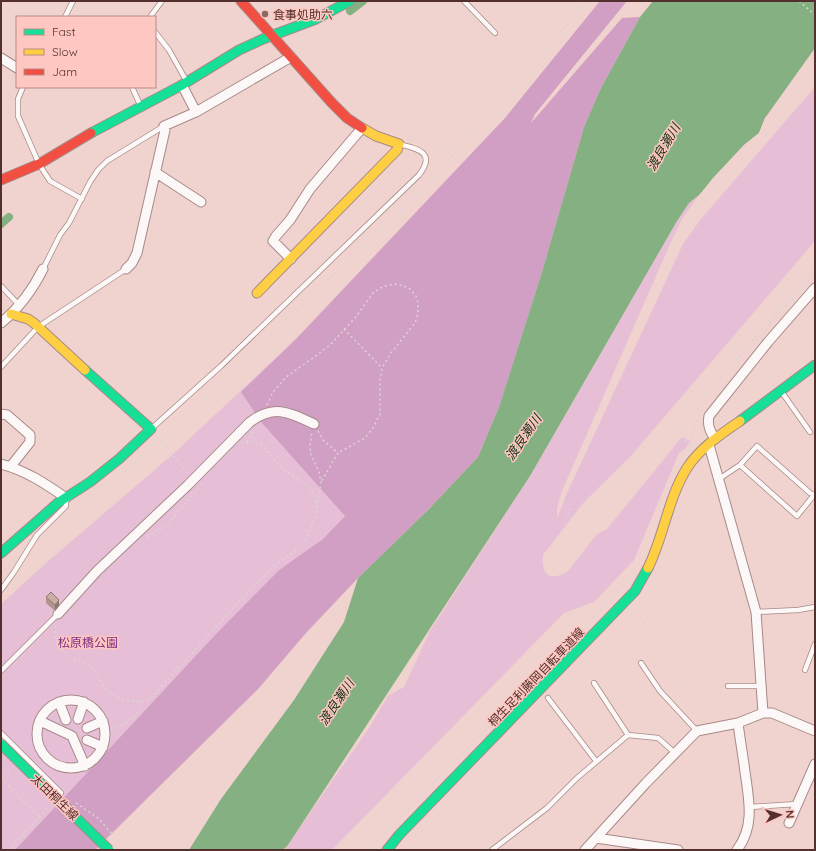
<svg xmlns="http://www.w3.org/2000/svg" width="816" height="851" font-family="Quicksand,'Noto Sans JP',sans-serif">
<rect width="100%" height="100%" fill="#f0d2cf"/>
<!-- green -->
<path fill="#e6bfd7" d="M815,87V241L629,458L584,502L543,555C541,574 550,583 568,571L597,534L607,529L682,437L690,441L686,448L679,453L634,560L594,602L564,613L332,850H284L369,728L388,696L404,687L430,631L530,476L677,221L689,203L699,195L682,219L670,244L562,491L557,508V519L567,493L683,244L701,219Z
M296,339L345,516L323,539L279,570L215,635L15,850H1V604L45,564L172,455Z"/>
<!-- forest -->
<path fill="#d19fc3" d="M600,1H627L535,114L531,123L622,18L640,17L601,88L584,127L542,272L499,407L478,457L428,510L358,578L306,633L259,688L95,850H15L215,635L279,570L323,539L345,516L262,423L241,392L296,339L505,118Z"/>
<!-- water -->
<path fill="#85b081" d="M653,1H815V48L765,118L759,133L744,145L699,195L689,203L677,221L530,476L288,845L283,850H189L221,799L294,700L344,622L358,578L428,510L478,457L499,407L542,272L584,127L601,88L640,17Z"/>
<!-- pier -->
<path fill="#f0d2cf" d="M781,100L767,119L761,134L745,146L701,196L695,201L712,179L744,145L759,133L765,118Z"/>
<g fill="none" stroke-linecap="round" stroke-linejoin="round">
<!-- canal -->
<path stroke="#85b081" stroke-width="8" d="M350,11L363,1
M1,224L9,217"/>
<defs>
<path id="lane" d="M464,1L495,33
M65,17L73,1
M150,17L162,1
M155,32L169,50L187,82
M23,87L18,99V116L39,164L50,181L82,199
M132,87L141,107
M43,269L60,235L69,223L90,182L98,170L107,161L164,126
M1,286L19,305
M1,367L38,327L126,269
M781,391L810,432
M151,429L221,366L419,175C436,153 419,149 399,144
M740,465L797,516L814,495
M719,479L740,465L757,446L810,493L815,495
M1,590L14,572L37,535L66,506V499
M756,612L798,610L815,607
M641,663L660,691L697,731
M805,670L815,644
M1,671L58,614
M594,683L628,735
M728,686H761
M548,698L596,761
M1,733L61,793
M750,807L797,804
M492,850L547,808L577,778L628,735L658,738L675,753"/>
<path id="street" d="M1,58L17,68
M182,85L196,112
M155,172L201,202
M291,259L273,241L276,236L290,220L310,189L362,128
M126,269L132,263L137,253L165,130L164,126L196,112L291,57
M1,323C18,309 33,289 43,269
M1,414L7,415L30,435V442L11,466
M715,439C710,431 707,425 709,416L768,342L815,288
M709,445L756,612L763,713
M1,464C25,470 46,484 66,498
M58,614L97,571L188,485L250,422C274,404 289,412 314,424
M37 734a34 34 0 1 1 68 0a34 34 0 1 1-68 0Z
M59,702L66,720
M78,719L84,702
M40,721L72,736L85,766
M87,728L103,721
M87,740L103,747
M789,823L815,764
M596,838L678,850
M585,850L646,783L697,731L738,723L763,713H772L815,731
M737,850C755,826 749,800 745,772C743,756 740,739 738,723"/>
<path id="fast" d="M91,133L182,85L239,50L263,39L316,19L350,1
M740,421L815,365
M1,553L59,502L90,482L119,459L151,429L85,370
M387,850L399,835L635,591L648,568"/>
<path id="slow" d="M257,293L397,150L399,144L376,136L362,128
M11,314L28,319L34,323L85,370
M648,568C664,536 668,498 687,468C700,448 721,434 740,421"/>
<path id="jam" d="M241,1L332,103L347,118L362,128
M1,180L39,164L91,133"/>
</defs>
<!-- lane casing -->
<use href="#lane" stroke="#a78a88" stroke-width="6"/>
<!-- street casing -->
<use href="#street" stroke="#a78a88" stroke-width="11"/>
<!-- fast casing -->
<use href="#fast" stroke="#a78a88" stroke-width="11"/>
<!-- slow casing -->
<use href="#slow" stroke="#a78a88" stroke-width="11"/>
<!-- jam casing -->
<use href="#jam" stroke="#a78a88" stroke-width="11"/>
<!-- path -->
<path stroke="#ddd4d3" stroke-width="1.5" stroke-dasharray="2 3" stroke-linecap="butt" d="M799,1L815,15
M444,149L453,156
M432,157L471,130L481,126
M344,329L382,368
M750,349L772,322L815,273
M739,356V364
M267,405L273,392L286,377L313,358L330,345L355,318L373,293L382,287L394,284L402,285L410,289L416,296L418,303V313L415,323L391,353L382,368L380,380V414L373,428L365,438L338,453
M676,429L683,434L685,442L689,445
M318,431L323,440L338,453L321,482
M157,437L189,474
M247,442L253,432
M241,443L252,442L264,446L275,461L284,470L307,485L314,495L317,508
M688,450C693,439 692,427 700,416
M572,503L566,518L568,519C592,512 612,478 635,475
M147,537L166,525L178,512L203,483
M43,539L161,442L424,187L481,126L587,1
M565,556L675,428L716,383L815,267
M683,564L667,588L662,600L644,623V632L677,683H683L696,671L702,674
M1,573L10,565
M56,626C52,642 63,653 76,659C81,662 86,663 90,666C97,671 99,679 104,686C113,699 137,706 151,698L249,591L278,563L298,549L309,533L316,514L321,482L319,472L311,455L310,446L312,431
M541,673L633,575
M106,729C123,726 137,719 142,702
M1,778L11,768
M1,779L40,817
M76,803L98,818L113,835
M8,850L40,817L46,809V804
M368,850L373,846
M370,850L377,841L528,686"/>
<!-- lane -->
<use href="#lane" stroke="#fdf8f8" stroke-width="4.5"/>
<!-- street -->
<use href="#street" stroke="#fdf8f8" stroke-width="9"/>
<!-- fast -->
<use href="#fast" stroke="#16e098" stroke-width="9"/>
<!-- slow -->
<use href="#slow" stroke="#ffcf43" stroke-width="9"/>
<!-- jam -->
<use href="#jam" stroke="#f24e42" stroke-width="9"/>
<defs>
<path id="fast-bridge" d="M1,744L109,850"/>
</defs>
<!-- fast-bridge casing -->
<use href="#fast-bridge" stroke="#a78a88" stroke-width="11" stroke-linecap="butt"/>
<!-- fast-bridge -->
<use href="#fast-bridge" stroke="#16e098" stroke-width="9"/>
</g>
<!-- wall -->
<path fill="#af958c" d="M46,597L59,606L55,611L46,603Z"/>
<!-- shaded-wall -->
<path fill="#8e7972" d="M59,600V606L55,611V605Z"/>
<!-- building -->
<path fill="#cbada3" stroke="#8e7972" d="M51,592L59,600L55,605L46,597Z"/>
<!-- markers -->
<circle fill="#8a6966" stroke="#fec7c1" stroke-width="1.5" cx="265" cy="14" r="4"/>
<g text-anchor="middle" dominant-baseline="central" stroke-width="3" stroke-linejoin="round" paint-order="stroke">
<!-- poi labels -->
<g font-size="12" fill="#53302d" stroke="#fec7c1" text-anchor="start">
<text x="273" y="14">食事処助六</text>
</g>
<!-- park labels -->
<g font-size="12" fill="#7f2f82" stroke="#fec7c1">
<text x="88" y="642">松原橋公園</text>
</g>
<!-- street labels -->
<g font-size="12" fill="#53302d" stroke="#fec7c1">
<text transform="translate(536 677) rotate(-46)">桐生足利藤岡自転車道線</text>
<text transform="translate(55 797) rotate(44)">太田桐生線</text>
</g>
<!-- water labels -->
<g font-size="13" font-style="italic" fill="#133116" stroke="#fec7c1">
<text transform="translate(663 147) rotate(-59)">渡良瀬川</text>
<text transform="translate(523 437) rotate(-55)">渡良瀬川</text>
<text transform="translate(336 702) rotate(-56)">渡良瀬川</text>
</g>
</g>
<!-- border -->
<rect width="816" height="851" fill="none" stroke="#53302d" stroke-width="4"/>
<!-- legend -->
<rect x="16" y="16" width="140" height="72" fill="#fec7c1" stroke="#ba8b86"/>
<rect x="24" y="29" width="20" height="6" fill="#16e098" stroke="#ba8b86"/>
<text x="52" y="36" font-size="12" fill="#53302d">Fast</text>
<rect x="24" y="49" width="20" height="6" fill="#ffcf43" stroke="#ba8b86"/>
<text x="52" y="56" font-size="12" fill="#53302d">Slow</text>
<rect x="24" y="69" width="20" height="6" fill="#f24e42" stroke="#ba8b86"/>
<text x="52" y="76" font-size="12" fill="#53302d">Jam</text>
<!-- north arrow -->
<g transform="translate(780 815) rotate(86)" stroke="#fec7c1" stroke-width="3" paint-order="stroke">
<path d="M0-3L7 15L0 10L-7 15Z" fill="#53302d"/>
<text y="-6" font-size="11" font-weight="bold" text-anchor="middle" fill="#53302d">N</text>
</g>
</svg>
